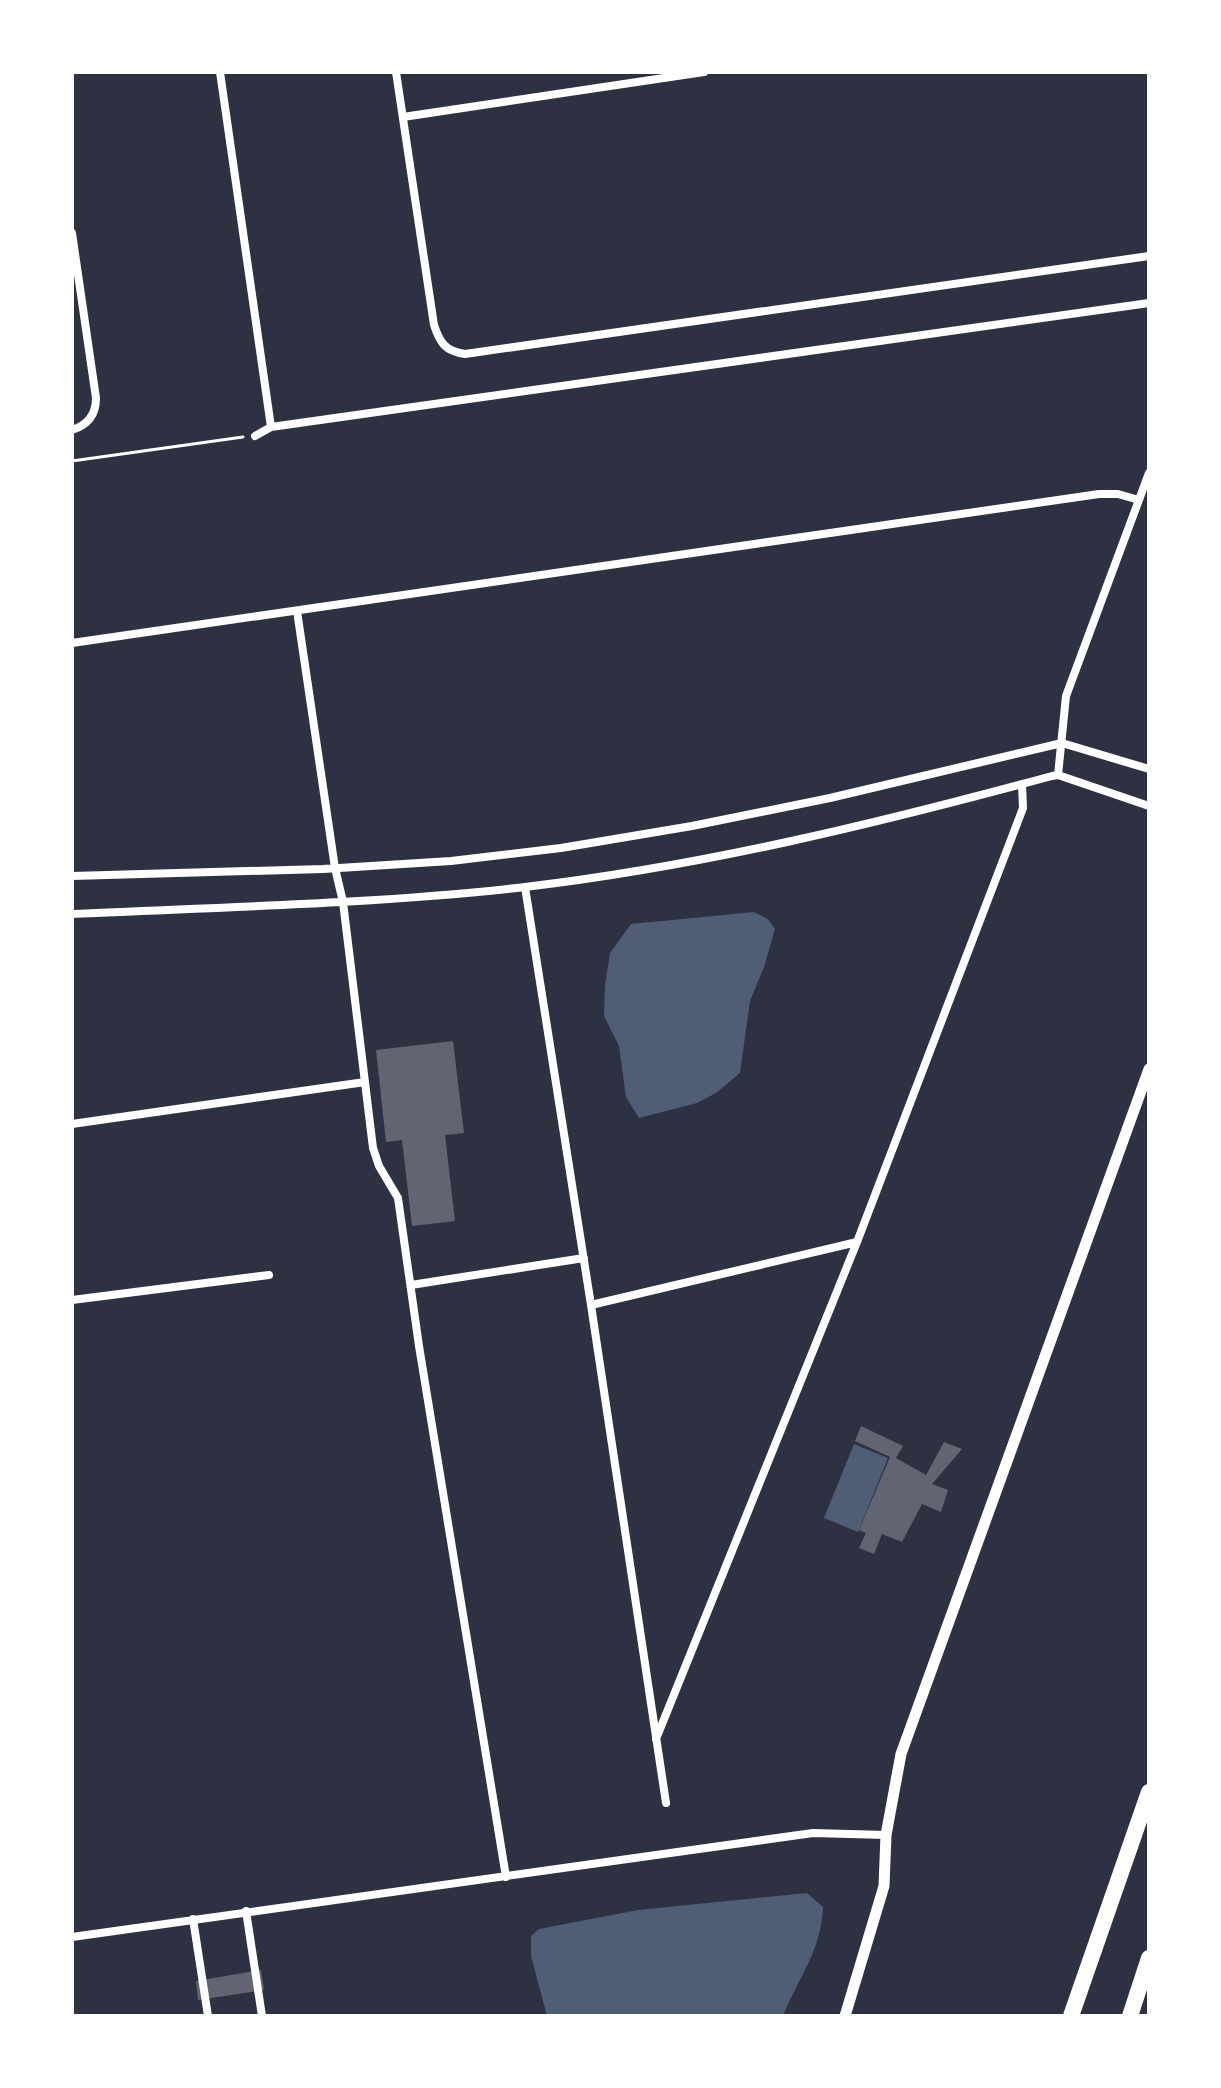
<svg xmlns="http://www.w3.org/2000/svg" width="1221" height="2088" font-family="Overpass,sans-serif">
<rect width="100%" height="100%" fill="#2d3142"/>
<!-- water -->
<path fill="#4f5d75" d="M754,912L768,919L775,929L764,967L750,1001L740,1073L716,1093L697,1103L639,1118L626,1097L619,1046L604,1016L605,985L610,953L631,924Z
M854,1444L888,1458L858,1532L824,1518Z
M807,1893L823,1907C821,1952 799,1976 783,2016H547L531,1956V1936L539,1929L638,1910Z"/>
<!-- building -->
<path fill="#626471" d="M453,1041L464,1133L445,1135L455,1221L412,1226L402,1140L386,1142L376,1050Z
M861,1426L903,1446L896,1458L926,1475L944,1442L962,1449L932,1484L948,1490L941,1512L922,1504L902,1542L882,1534L874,1554L859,1548L866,1533L859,1530L890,1457L855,1441Z
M261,1970L264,1990L198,2000L196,1981Z"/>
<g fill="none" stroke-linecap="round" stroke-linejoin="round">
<!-- path -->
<path stroke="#fff" stroke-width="3" d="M72,461L243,437"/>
<!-- minor -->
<path stroke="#fff" stroke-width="8" d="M220,72L271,427
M396,72L434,325C440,343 445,351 465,354L1149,256
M403,117L704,72
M72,233L96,398C96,414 88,425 72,430
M255,436L271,427L1149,303
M297,611L335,868L343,902L373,1148L379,1166L398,1198L419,1346L506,1877
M72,643L1099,494H1118L1139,500
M1058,775L1066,696L1149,473
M72,876L323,869L451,861L561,848L692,826L830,798L1062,743L1149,769
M525,887L591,1305L666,1803
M72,914C223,907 375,904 525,887C703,866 879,823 1052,776L1058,775L1149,806
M72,1124L365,1082
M411,1285L584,1258
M72,1300L269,1275
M591,1305L857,1242
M656,1739L857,1242L1023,808L1022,784
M246,1911L262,2016
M193,1919L208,2016
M72,1937L813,1833L886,1835"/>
<!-- tertiary -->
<path stroke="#fff" stroke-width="11" d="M845,2016L884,1886L886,1835L901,1754L1149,1069"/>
<!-- motorway -->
<path stroke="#fff" stroke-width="16" d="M1071,2016L1149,1792
M1130,2016L1149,1958"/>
</g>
<!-- border -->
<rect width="1221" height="2088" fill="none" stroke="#ffffff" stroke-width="148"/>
</svg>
